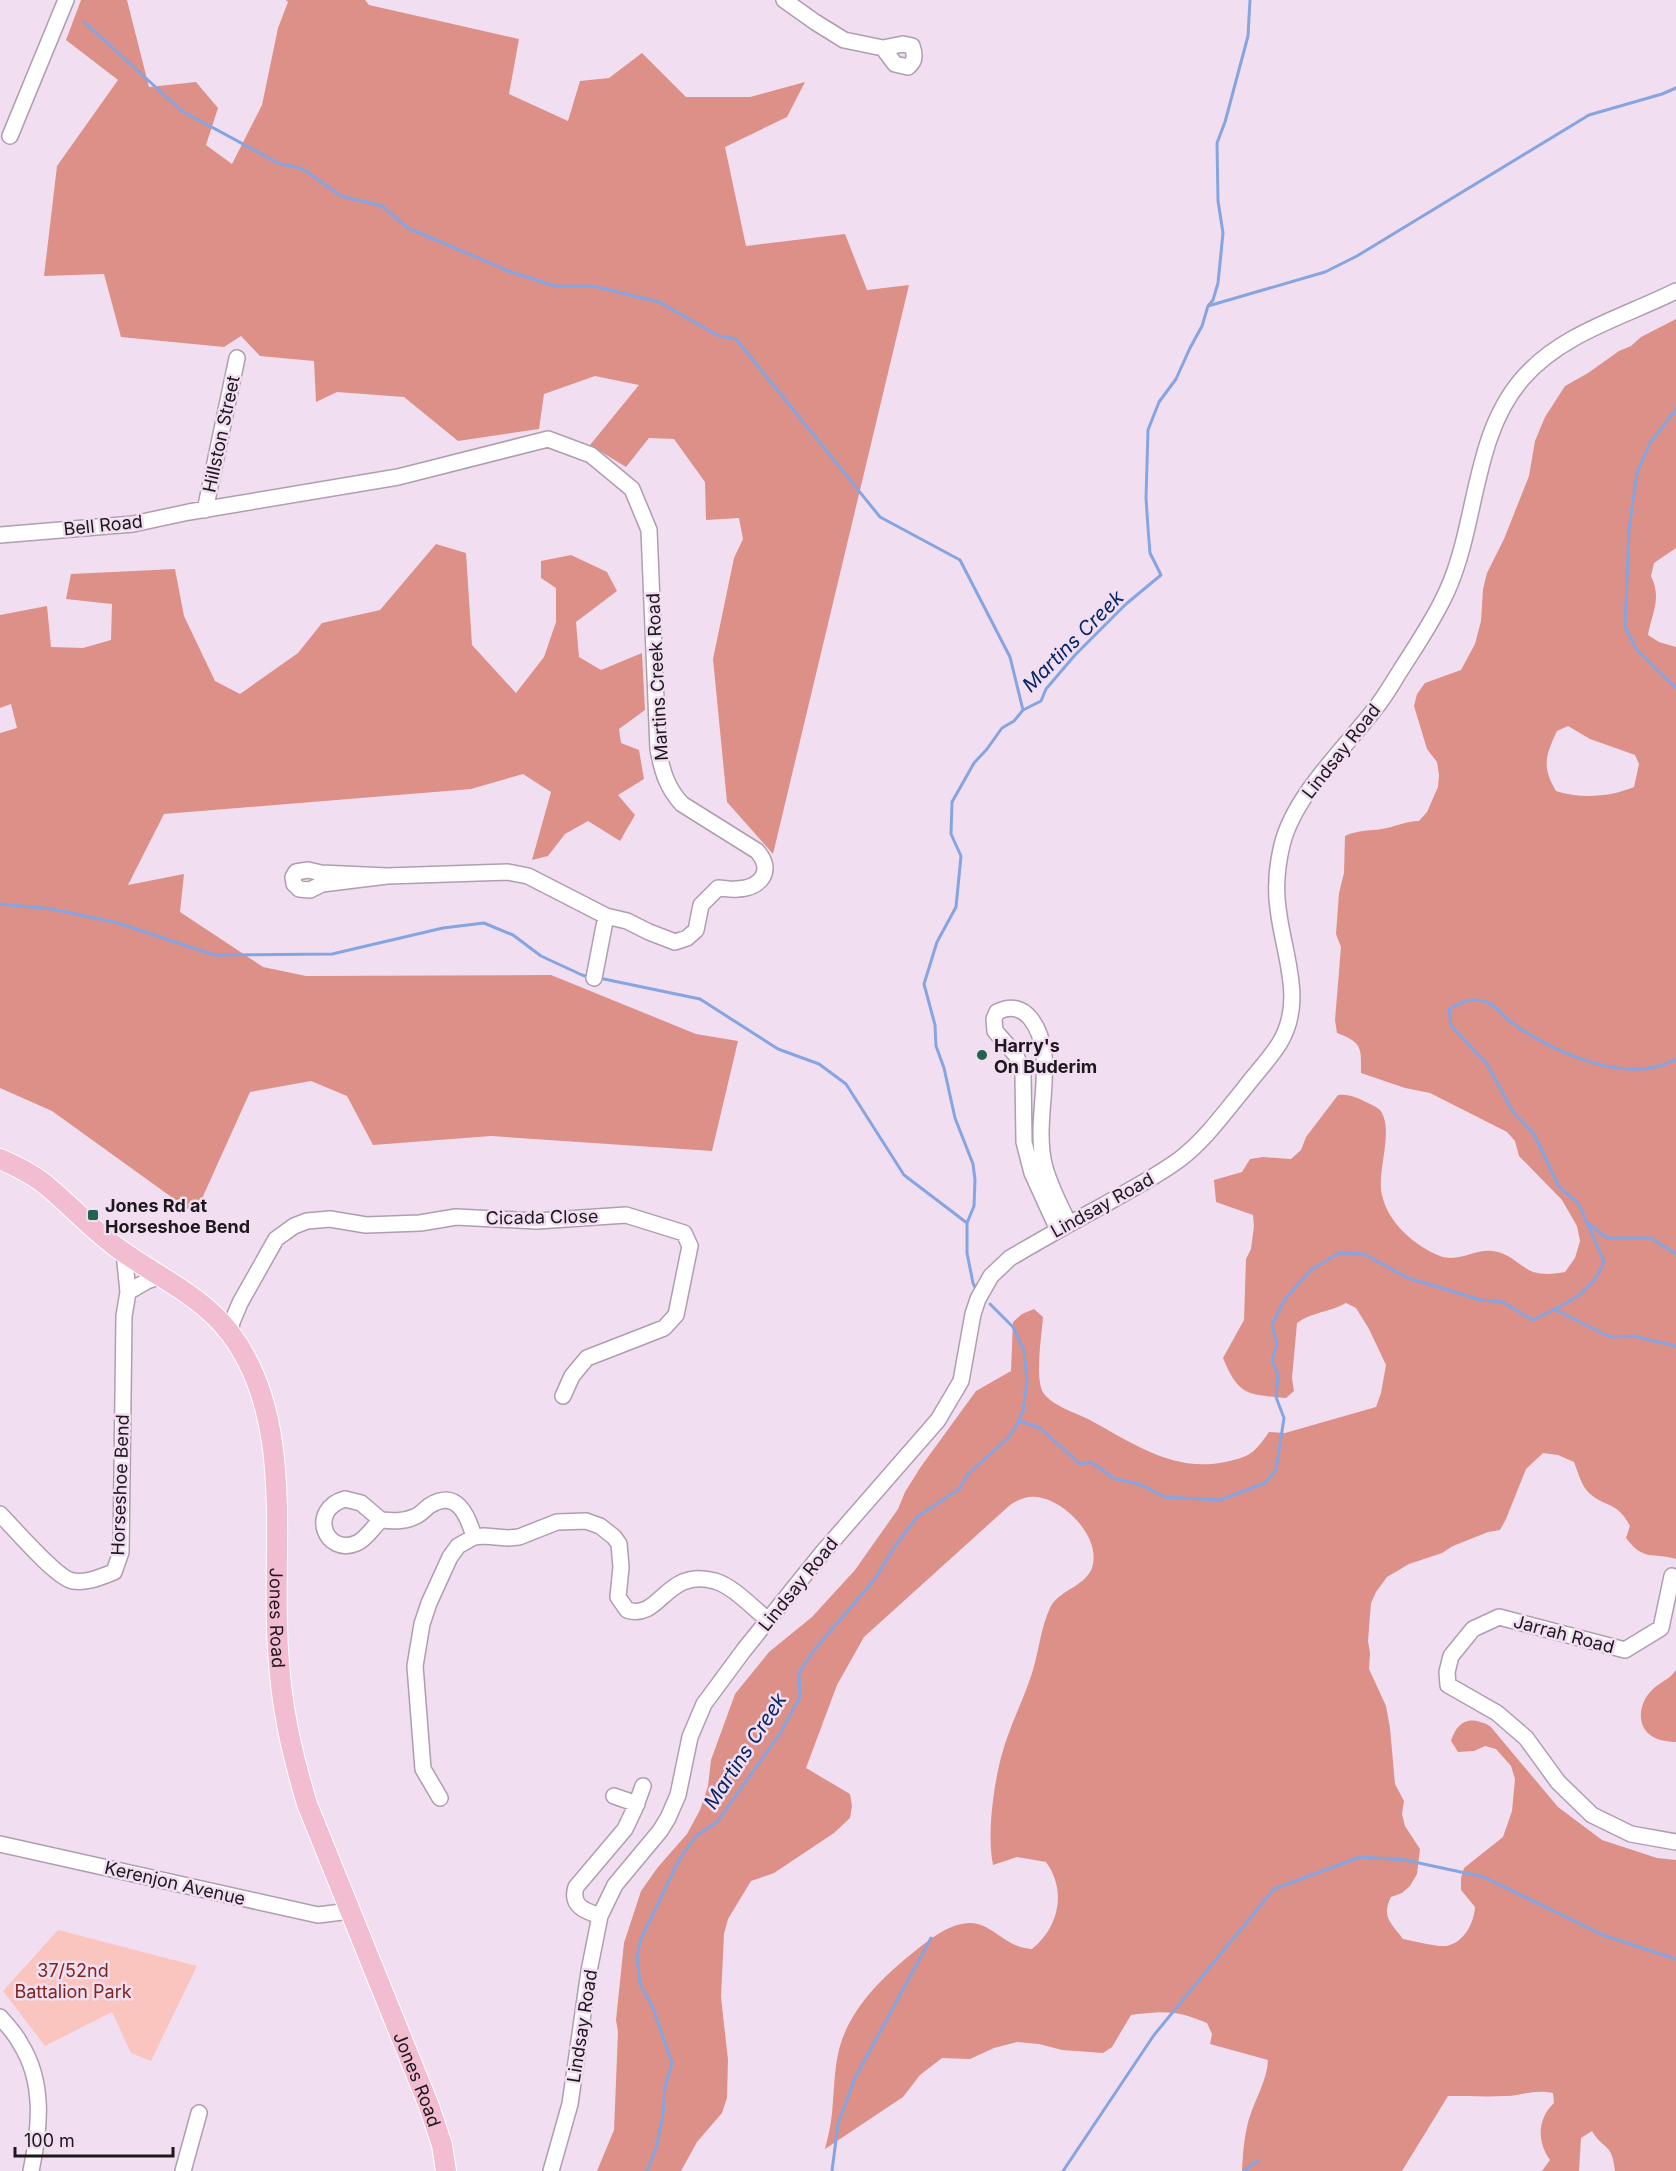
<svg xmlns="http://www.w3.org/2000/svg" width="1676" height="2171" font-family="Inter,sans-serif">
<rect width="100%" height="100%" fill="#f1dff1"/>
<!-- green -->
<path fill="#fac5be" d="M58,1930L197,1966L151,2061L131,2053L112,2012L45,2046L3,1991Z"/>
<!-- forest -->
<path fill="#dd9087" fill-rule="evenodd" d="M81,0H127L149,87L196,82L218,108L206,145L232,164L262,105L278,28L288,2L286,0H365L369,5L519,39L509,94L568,121L580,81L609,78L642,53L686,97H750L805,82L787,117L725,147L746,246L845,234L867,290L909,285L773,854L727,802L713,659L734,558L743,539L739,518L706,520L705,482L674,439L649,438L626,467L590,445L639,385L595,376L544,394L539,429L458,441L404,397L337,392L316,402L314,361L260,356L241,336L224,347L121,337L104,274L44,276L57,166L118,80L66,40Z
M1676,319V548L1654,563L1651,576C1662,599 1652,612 1648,635L1659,642L1676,647V1559C1652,1552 1644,1562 1626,1538L1630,1526C1617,1501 1606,1508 1589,1493C1581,1485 1578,1472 1574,1462L1558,1455L1543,1453L1526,1469L1506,1519L1500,1530L1488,1532L1453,1546L1442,1553L1409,1564L1387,1577L1376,1592L1371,1603L1368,1641L1370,1653L1369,1669L1386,1706L1390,1728L1395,1784L1404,1801L1402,1814L1405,1826L1420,1849L1417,1874L1410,1886L1402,1893L1391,1897C1381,1917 1391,1923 1403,1939C1414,1941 1436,1947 1446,1946C1464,1943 1474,1923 1475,1907L1461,1890V1878L1464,1868L1503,1837L1512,1811L1515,1779L1511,1766L1496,1749L1485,1746L1474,1751L1458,1752L1451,1741C1458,1719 1471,1716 1490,1726L1558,1807L1602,1840L1657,1858L1676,1860V2171H1615C1612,2142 1604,2151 1592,2131L1581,2138L1579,2171H1542L1550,2160C1537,2142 1537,2119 1554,2103L1553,2093C1535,2089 1523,2095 1506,2096C1487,2097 1468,2096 1448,2096L1402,2171H1242C1243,2154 1244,2136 1249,2119C1255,2099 1267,2081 1268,2060L1210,2044L1212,2034L1207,2023C1175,2010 1165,2011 1131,2015L1112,2047L1103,2053L1062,2050L1039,2044L1017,2042L994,2048L970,2059L942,2058L920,2075L903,2097L825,2149C828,2137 831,2125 832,2113C834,2094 834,2073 838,2054C847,2011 882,1977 915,1951C932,1938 949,1923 971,1923C993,1924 1006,1948 1032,1949C1059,1927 1067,1891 1046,1862L1017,1857L993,1865C986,1832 995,1771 1007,1738C1015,1715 1026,1693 1033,1670C1039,1650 1041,1627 1050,1608C1059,1589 1089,1586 1093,1564C1099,1535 1063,1499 1036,1497C1026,1496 1018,1500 1010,1505L864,1637L837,1685L806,1768L850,1794L852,1806L850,1818L834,1833L774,1873L751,1881L728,1919L724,1934L721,1997L728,2060L727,2098L722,2113L697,2142L681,2171H597L614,2130L618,2032L616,2020L624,1943L641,1891L658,1867L687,1834L700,1810L708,1786L711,1760L735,1694L769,1652L812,1617L855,1570L898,1509L905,1492L920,1468L976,1391L1011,1371L1013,1322L1022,1314L1034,1309L1043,1317C1042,1334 1034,1381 1044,1394C1055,1407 1074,1412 1088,1419C1131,1442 1173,1473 1225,1462C1234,1460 1244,1458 1251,1453C1258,1448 1264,1439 1269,1432L1285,1433L1376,1407L1381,1393L1386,1365L1369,1329L1356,1308L1346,1303C1330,1312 1312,1312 1297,1323L1292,1378L1294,1391L1286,1398C1248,1394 1239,1397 1223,1358L1244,1320L1246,1259L1251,1249L1254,1226L1253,1215L1216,1202L1214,1180L1242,1172L1250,1159L1263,1157L1291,1159L1301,1150L1306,1137L1338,1095C1351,1094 1357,1098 1368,1103C1372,1105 1377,1107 1380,1110C1395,1130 1376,1172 1382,1195C1388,1223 1415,1246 1440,1256C1459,1263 1473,1249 1493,1251C1510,1253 1519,1266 1533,1272C1543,1275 1555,1274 1565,1272L1575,1258L1580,1241L1577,1226L1562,1200L1519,1156L1515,1141L1507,1132L1430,1093L1405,1088L1361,1073C1361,1048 1363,1043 1337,1033L1335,1020L1341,947L1336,934L1339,893L1344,873L1345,836C1357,830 1368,831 1382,829C1395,827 1406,821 1419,821L1427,812L1438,787L1439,775L1437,762L1427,749L1414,706L1417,694L1425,683L1461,670L1475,644L1481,621L1483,589L1487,573L1504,539L1529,476L1535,441L1545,417L1565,386L1588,373L1619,351L1631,346L1641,337ZM1568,726L1590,739L1635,755L1639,764L1634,787C1610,797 1581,799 1556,791C1541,766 1546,755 1557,731Z
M436,544L466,553L472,645L516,693L544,657L556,622V588L541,578V561L571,555L607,572L617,591L576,622L579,657L601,670L642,653L645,710L619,729L621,743L639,750L644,779L618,795L635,815L620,841L588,821L565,834L548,856L532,860L551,792L523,774L471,789L164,814L128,885L184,874L180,912L263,967L306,976L551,975L696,1034L738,1041L712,1151L491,1136L373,1145L347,1096L311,1081L250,1092L195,1214L52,1111L0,1088V733L17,728L11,704L0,708V615L47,606L51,647L83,648L111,640L112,604L66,599L71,574L175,569L184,616L215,681L240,694L298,653L322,623L380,610Z
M1676,1670V1742C1668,1742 1655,1740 1649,1734C1636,1723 1640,1702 1651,1691C1658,1683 1669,1680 1676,1670Z"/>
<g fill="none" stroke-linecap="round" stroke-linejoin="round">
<!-- stream -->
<path stroke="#86a5e0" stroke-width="3" d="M84,22L182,111L280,164L297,167L306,171L341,196L382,206L408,228L511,272L555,286H593L659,302L719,336L736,339L880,517L960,560L1010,657L1023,710
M1208,306L1325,272L1357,256L1589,115L1662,94L1676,88
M1676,409L1650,443L1637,473L1629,529L1625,627L1637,650L1676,688
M0,904L52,909L118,923L214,955L332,954L443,928L484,923L513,935L541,956L582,975L589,977
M599,978L700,999L778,1049L819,1064L846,1084L904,1175L967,1223
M1589,1224L1607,1238H1651L1676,1254
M977,1291L973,1283L967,1253V1223L974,1206L975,1180L973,1164L955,1118L944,1068L936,1046L935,1025L924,984L937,942L956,907L961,856L951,834L952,802L974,763L987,749L1002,728L1014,721L1023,710L1041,701L1046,689L1075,655L1126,604L1161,575L1150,553L1148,528L1146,498L1148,430L1159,402L1176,379L1190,348L1202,326L1208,306L1213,300L1218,283L1223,233L1218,201L1217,143L1225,122L1248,36L1250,0
M1554,1309L1610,1337L1633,1336L1676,1346
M1019,1421L1040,1428L1080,1464L1091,1462L1113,1478L1142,1485L1164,1497L1220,1500L1265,1483L1276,1470L1284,1418L1276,1397L1278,1375L1272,1360L1277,1344L1272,1325L1285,1299L1311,1270L1339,1253L1364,1254L1408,1278L1481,1300L1502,1302L1533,1320C1563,1305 1593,1294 1604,1261L1578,1203L1559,1187L1534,1134L1513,1112L1487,1064L1451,1026L1449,1009C1462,1002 1470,998 1484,1001C1495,1003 1503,1017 1512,1023C1554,1052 1628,1087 1676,1059
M647,2171L656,2148L663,2115L665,2087L672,2063L653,2008L640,1984L637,1956L641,1939L679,1860L696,1836L717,1822L779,1735L800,1697L799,1673L814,1650L875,1579L895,1546L917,1517L959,1489L968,1474L1009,1437L1019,1421L1023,1411L1027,1382L1024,1350L1013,1327L990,1304
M832,2171L838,2124L855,2078L931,1938
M1063,2171L1154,2035L1274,1889L1360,1857L1405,1860L1484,1877L1603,1935L1676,1959
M1244,2171L1259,2160"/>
<defs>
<path id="minor" d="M784,0L815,22L844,40L883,48L903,44L912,46C915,54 916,61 908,67L895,64L883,48
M10,136L66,0
M205,510L237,358
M0,535L133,524L189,512L398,477L548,439L591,455L632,489L649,530L658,749C662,771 667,788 682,804L757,851C774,870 762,888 737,889C731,890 724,888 718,888L701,905L696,930L687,938L675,942L649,932L627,921L606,916L528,876L508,872L387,876L322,884L310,890L299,889L294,884L293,877L296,872L308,870L321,873L387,876
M594,978L606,916
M1058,1230L1032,1173L1024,1142L1023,1074L1016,1055L995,1031L994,1019L997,1012C1026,997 1041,1029 1044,1055C1047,1091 1036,1128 1044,1164C1049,1185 1060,1205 1069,1224
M128,1292L147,1281L162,1276
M230,1334L232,1322L240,1303L276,1239L294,1226L307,1221L330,1219L366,1225L420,1223L456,1217L537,1221L626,1215L684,1233L690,1246L676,1315L664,1328L587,1358L572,1376L563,1396
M345,1499L361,1503L381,1520C373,1527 366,1539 357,1543C326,1557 307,1510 345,1499Z
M0,1514C13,1527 57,1579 73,1581C88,1583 100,1577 114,1572L121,1552L124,1316L128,1292L124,1252
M381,1520C392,1521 403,1522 414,1517C420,1515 424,1510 429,1506C457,1488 468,1516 474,1537
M1672,1576L1661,1628L1625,1650L1499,1617L1473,1629L1451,1656L1447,1672L1448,1685L1497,1713L1526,1738L1558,1782L1592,1815L1631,1834L1676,1842
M614,1796L637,1804
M440,1798L423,1769L415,1666L422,1624L429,1603L450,1557L458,1546L474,1537L484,1536L508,1538L519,1537L557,1522L586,1521L600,1526L614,1537L619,1544L621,1567L618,1597L627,1610C661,1621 665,1567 715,1581C734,1587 752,1607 768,1620
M0,1844L318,1915L350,1911
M600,1916C585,1911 570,1906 576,1887L625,1829L635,1808L643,1786
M0,2017C7,2025 15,2033 20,2043C45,2082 40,2128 31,2171
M183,2171L199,2113
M551,2171L570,2104L589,1971L600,1916L615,1885L660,1831L668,1818L678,1795L690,1737L704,1704L744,1650L823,1552L938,1420L961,1381L973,1314L978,1299L991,1276L1010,1258C1041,1240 1072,1222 1104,1205C1129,1190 1156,1177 1180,1159C1205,1140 1224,1113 1244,1089C1255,1074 1269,1060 1279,1044C1306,1001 1283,954 1278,908C1275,887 1277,866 1282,845C1294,796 1343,750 1374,710C1385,697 1393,682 1402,668C1418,643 1435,618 1447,591C1478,523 1472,436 1523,378C1562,333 1624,317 1676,291"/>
<g id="major">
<path id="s1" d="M0,1159C16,1166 33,1174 47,1186C70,1205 91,1228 115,1246C153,1275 199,1293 230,1333C296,1420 271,1547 278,1649C281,1706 291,1750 307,1804L429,2106L442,2145L446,2171"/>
</g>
</defs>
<!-- minor casing -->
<use href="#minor" stroke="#af9eaf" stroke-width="18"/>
<!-- major casing -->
<use href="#major" stroke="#fff" stroke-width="22"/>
<!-- minor -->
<use href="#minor" stroke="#fff" stroke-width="15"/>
<!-- major -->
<use href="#major" stroke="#f2bdd1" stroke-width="20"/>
</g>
<!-- markers -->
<g fill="#23624f" stroke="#f1dff1" stroke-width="2">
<circle cx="982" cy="1055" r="6"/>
<rect x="87" y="1209" width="12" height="12" rx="3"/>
</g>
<g text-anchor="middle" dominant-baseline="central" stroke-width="5" stroke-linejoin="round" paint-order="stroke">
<!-- street labels -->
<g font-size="18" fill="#1e181e" stroke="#f1dff1">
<text transform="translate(221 434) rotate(-78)">Hillston Street</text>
<text transform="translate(103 525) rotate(-6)">Bell Road</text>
<text transform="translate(657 677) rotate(-93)">Martins Creek Road</text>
<text transform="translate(1341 751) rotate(-52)">Lindsay Road</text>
<text transform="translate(1102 1205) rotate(-29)">Lindsay Road</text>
<text transform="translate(542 1217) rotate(-1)">Cicada Close</text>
<text transform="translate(120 1485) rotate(-88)">Horseshoe Bend</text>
<text transform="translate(798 1584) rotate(-51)">Lindsay Road</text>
<text stroke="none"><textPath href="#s1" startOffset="584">Jones Road</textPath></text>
<text transform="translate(1564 1634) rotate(15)">Jarrah Road</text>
<text transform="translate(175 1883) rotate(13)">Kerenjon Avenue</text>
<text transform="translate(582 2026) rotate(-81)">Lindsay Road</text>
<text stroke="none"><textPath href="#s1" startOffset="1070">Jones Road</textPath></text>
</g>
<!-- poi labels -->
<g font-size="18" font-weight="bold" fill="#1e181e" stroke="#f1dff1" text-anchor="start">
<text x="994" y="1045">Harry's<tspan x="994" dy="21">On Buderim</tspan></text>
<text x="105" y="1205">Jones Rd at<tspan x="105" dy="21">Horseshoe Bend</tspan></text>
</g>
<!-- park labels -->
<g font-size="18" fill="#7e2520" stroke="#f1dff1">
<text x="73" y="1970">37/52nd<tspan x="73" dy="21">Battalion Park</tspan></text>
</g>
<!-- water labels -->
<g font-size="20" font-style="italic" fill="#072469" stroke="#f1dff1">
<text transform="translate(1073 641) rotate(-45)">Martins Creek</text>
<text transform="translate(745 1751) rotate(-57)">Martins Creek</text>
</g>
</g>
<!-- scale -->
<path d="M15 2147v9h158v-9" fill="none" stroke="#1e181e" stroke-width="3"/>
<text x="24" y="2147" font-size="18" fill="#1e181e" stroke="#f1dff1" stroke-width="4.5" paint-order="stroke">100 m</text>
</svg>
